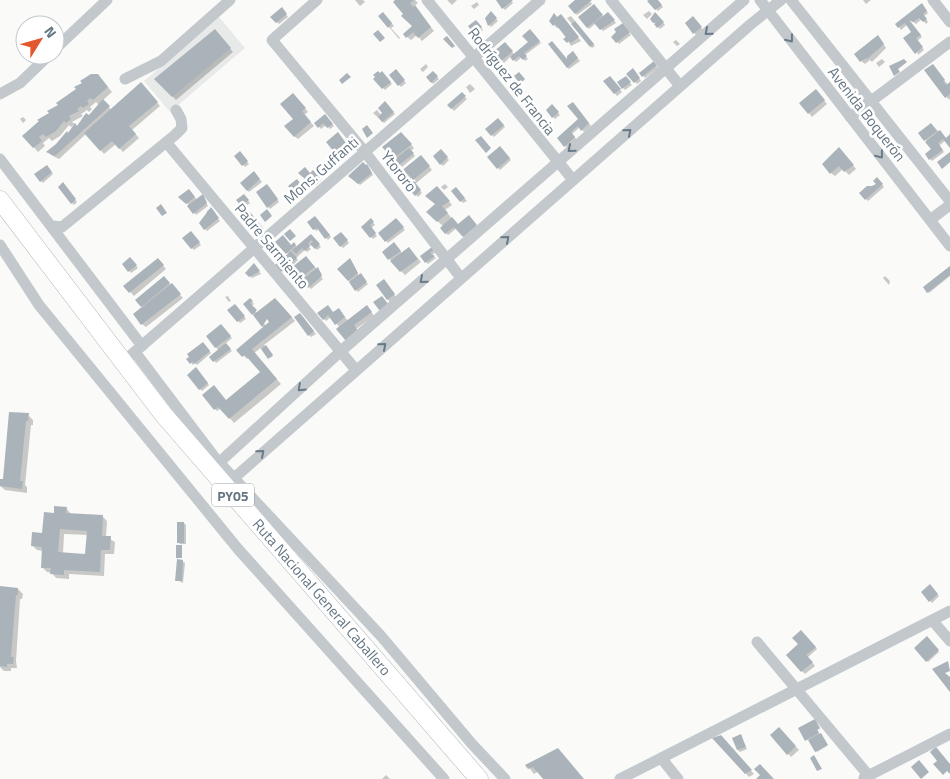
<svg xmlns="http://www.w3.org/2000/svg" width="950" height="779" font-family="'Titillium Web',sans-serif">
<rect width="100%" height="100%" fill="#fafaf8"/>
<!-- built -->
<path fill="#e8e9e9" d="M219,17L245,48L170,112L144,81Z"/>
<!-- shadow -->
<path fill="#0003" fill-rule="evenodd" d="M355,0H363L365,2L360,6Z
M397,0H415L418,3L414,6L434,31L422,41L417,35L411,40L404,34L414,26Z
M447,0H457L452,5Z
M511,0L513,3L505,10L497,1Z
M577,0H589L592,4L577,15L570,6Z
M651,0H657L663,7L658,11L649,2Z
M863,0H871L866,4Z
M477,2L479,5L474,9L471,6Z
M594,6L603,17L608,13L616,23L603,31L596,23L589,29L580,17Z
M924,7L928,13L924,16L928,22L926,24L922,19L916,24L908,18L922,37L917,41L924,50L918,55L913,33L907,25L901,30L897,24Z
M282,9L288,17L279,24L272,17Z
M649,11L652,14L647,19L643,15Z
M491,13L498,21L491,27L487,23Z
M656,14L665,25L660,29L651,19Z
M385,16L394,26L391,28L400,38L399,39L389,27Z
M571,16L595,46L592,48L567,18Z
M557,18L564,19L581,41L571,46L559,27L557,28L550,21Z
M693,18L703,30L696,35L686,23Z
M476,22L483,30L478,36L470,27Z
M623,24L631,35L619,44L613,37Z
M530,31L541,43L525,55L528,59L525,61L522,57L516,62L511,56L504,63L495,52L505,44L515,55L529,42Z
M218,34L233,52L176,100L156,79Z
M676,40L680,44L677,46L673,42Z
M881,40L886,48L872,62L870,60L865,64L861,61Z
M572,52L580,61L569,69L567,67Z
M882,59L885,62L879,67L876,63Z
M654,63L658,68L645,78L641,73Z
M426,64L428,67L423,72L420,69Z
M936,69L948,85L950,83V100L946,97Z
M396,71L406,83L401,87L391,76Z
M433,72L439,79L433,84L427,77Z
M635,72L641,81L637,84L628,74Z
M382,73L392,84L385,90L375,79Z
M626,78L632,85L625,90L619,83Z
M611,79L622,92L617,96L605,81Z
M102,80L112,92L102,101L112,110L144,87L160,106L132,130L139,138L123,152L116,144L104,154L86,134L59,159L51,155L48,152L78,128L99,105L96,102L90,107L92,109L89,112L87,110L81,114L83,116L72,122L75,124L71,127L69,125L60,136L52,141L49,138L43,143L45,146L38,152L24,136Z
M470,84L475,89L470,93L466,87Z
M462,94L467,99L454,111L449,105Z
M819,94L827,104L812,117L809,113Z
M296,98L308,112L304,115L314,126L298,139L294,136Z
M385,103L395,114L384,123L373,113L377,110L382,116Z
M575,105L591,126L584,132L580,127L572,134L577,140L567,148L558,138L580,119Z
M552,106L560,115L555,119L547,110Z
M324,115L334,126L330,129L326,125L321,129L316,123Z
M23,117L26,120L23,123L20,119Z
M498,119L505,127L494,137L487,129Z
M933,126L946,139L950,136V146L946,140L939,146L944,152L932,161L926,154L933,149L920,133Z
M401,133L414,148L411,151L415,156L402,167L384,147Z
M337,134L347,145L337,153L327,142Z
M500,147L511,160L500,170L489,157Z
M441,151L449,160L443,166L434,157Z
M842,152L856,169L849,175L843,169L835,176L831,173Z
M240,153L249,164L245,167L236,156Z
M424,160L432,170L415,184L422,193L418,197L409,187L416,181L412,177L409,180L402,172Z
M49,168L53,174L43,183L41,181Z
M369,168L373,175L360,185L350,176Z
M313,172L321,181L315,186L300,173L310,174Z
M254,173L262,182L249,192L242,183Z
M877,179L884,187L868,201L861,193L877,184Z
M443,182L448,187L444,190L441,187L445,184Z
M65,186L77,202L74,205L72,203Z
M269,187L279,202L270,209L258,193Z
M456,188L467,201L463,203L452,191Z
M440,191L452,205L445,210L458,226L469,217L478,228L466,238L457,228L448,235L441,228L443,226L427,212L437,204Z
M191,192L197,200L203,196L208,206L196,215L187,203Z
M244,195L250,203L244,208L238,200Z
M210,209L220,221L207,231L205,229L207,211Z
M250,214L264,231L259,235L245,218Z
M317,219L331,237L328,240L319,229L316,231L309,222Z
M371,220L375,225L371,228L377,236L373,239L363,227Z
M398,222L405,230L388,243L380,233Z
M193,234L201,245L194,250L192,248Z
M310,235L321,247L317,250L312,244L309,247L311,249L307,252L305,250L296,258L298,260L293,265L294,267L308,260L322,274L320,276L323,279L311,289L292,266L284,273L277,265L289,255L277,242L291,246L294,244L297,247Z
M343,235L349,243L343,248L334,239Z
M396,246L402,253L412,252L421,262L405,275L383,252Z
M432,249L435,253L431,255L436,258L428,264L426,262Z
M132,261L138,268L131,273L124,264Z
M352,262L359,276L368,284L358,292L348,280Z
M161,263L166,269L134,296L125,286Z
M256,267L261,274L252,278L247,273Z
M950,268V276L929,293L925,288Z
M885,276L890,281L889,285L883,278Z
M167,281L183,298L146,327L142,324L144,308L137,300Z
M386,283L396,297L390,302L377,286Z
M228,296L231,301L229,302L225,297Z
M250,299L254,304L251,306L257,313H288L295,321L264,345L273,356L270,358L261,348L254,353L281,384L234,423L221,408L217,411L203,395L226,402L261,372L249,357L247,359L238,350L264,328L245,304ZM267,317L271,322L266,326L262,321Z
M237,307L246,319L240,323L238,321Z
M328,307L333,314L341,312L348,321L370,310L374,316L356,329L340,328L331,317L326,321L324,319Z
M302,316L316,334L311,337L309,335Z
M221,325L232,338L225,344L232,351L216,363L211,357L219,351L207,337Z
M205,345L211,353L197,365L195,363L193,365L188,359Z
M198,371L209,385L202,391L200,389Z
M10,413L28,415L33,420V425H31L25,485L27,487V493L5,490L0,486L4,481Z
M66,508L71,514L102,516L107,521L106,537L115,542L114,554H105L104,576L69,574V579L56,578L52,573L47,572L42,567L43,551L37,550L32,545L44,534L55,514ZM64,534L88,535L87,555L63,554Z
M184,523L186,525V544H180L178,542Z
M182,561L185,563L183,583L177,580Z
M930,586L939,596L932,603L923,592Z
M0,587L18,589L23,594L22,599H20L16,661L17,668H11V671H4L0,667Z
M801,631L817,649L808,657L815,666L805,674L802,671Z
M927,638L939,652L928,662L915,648Z
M815,721L820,729L817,730L827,746L817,752L809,739L806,740Z
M779,729L799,750L791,757L771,735Z
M720,736L754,774L749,777L714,739Z
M740,736L747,749L740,752L738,750Z
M527,765L583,779H545L539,771L534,774Z
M386,775L390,779H382Z"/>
<!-- building -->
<path fill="#aab3b9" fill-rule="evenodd" d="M395,0H414L410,3L413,7L415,5L431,27L418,38L413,32L406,38L403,34L412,26L401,16L403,14L393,2Z
M496,0H513L502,9Z
M575,0H592L575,14L568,6Z
M649,0H658L662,5L655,10L647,1Z
M922,3L927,11L923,14L927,19L923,22L919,18L913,22L909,20L921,35L916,38L923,47L915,54L903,38L911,32L905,23L898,28L895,24Z
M594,4L603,15L587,28L578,17Z
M282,7L287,14L276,23L270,17Z
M491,11L497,18L488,26L485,18Z
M383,12L392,23L388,28L378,16Z
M608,12L615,20L600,30L594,23Z
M655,12L664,22L657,28L654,24L657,22L653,23L650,19Z
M554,13L557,17L561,14L579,37L571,43L569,41L567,43L563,39L566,37L555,24L553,26L549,21Z
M693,16L702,27L693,34L685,23Z
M476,20L482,27L475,35L468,26Z
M575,21L594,44L590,47L571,24Z
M623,23L630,32L616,43L611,37L616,32L614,29Z
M215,29L231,48L172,97L154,79Z
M530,29L540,41L524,53L527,56L523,60L519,56L513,61L510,57L528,42L522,36Z
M378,30L385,38L380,42L373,34Z
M878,35L884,44L867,59L866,58L860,62L854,54Z
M447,36L455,46L452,48L443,39Z
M552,41L567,59V56L573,51L578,58L567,68L548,44Z
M505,42L513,51L501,61L493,52Z
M904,59L907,62L898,69L900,72L894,76L889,66Z
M654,61L657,65L642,77L639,73Z
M933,64L945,80L943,81L946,85L950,82V94L945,98L924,70Z
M633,68L640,78L634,83L626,74Z
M396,69L405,80L398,86L389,75Z
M378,71L380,73L382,71L391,82L382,89L373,79L375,77L373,75Z
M433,71L438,76L431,83L426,77Z
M519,72L525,79L520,84L514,76Z
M347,73L351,77L342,84L339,80Z
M91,74H98L108,87L93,100L90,98L87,101L89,104L83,108L81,106L77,109L79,111L69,116L71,119L66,123L64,121L56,131L46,137L43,134L39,137L42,141L33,148L22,136L39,121L37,120L49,113L47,111L58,105L56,103L76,89L74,87L82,83L80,81Z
M610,76L621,89L614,94L603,81Z
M626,76L631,82L622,89L617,82Z
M141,82L158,102L129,126L136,134L119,149L112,141L100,151L84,133Z
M816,89L825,100L808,114L799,103Z
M462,92L466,96L451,109L447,105Z
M293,93L306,108L302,111L311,122L294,137L284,126L293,119L280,104Z
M103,99L110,106L55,156L46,152L56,144L67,131L68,133L75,123L77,126L86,113L89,115Z
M385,101L394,112L382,122L378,117L382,113L378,108Z
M573,102L589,123L581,131L578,126L571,132L575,137L564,147L557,138L578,119L567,106Z
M552,104L559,112L552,118L546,110Z
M325,114L333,124L327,128L323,123L318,128L314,123Z
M498,118L504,125L491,136L485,129Z
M931,123L937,131L924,141L918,133Z
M367,125L373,133L367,138L362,129Z
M940,130L946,138L950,134V148L943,139L938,143L943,150L929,160L925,154L931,149L925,142Z
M338,132L346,143L334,152L326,142Z
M401,132L412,144L393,159L382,147Z
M481,136L491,148L486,153L475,140Z
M500,146L510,158L497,169L487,157Z
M839,147L854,165L844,172L839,166L830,174L822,164Z
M409,148L414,153L399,165L394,160Z
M441,149L448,157L440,165L433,156Z
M240,151L248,161L242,166L234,156Z
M950,152V162L942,169L937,162Z
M421,155L430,166L413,180L408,174L405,177L400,172Z
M363,162L366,165L367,164L372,173L358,184L348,176Z
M47,165L52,172L40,182L34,174Z
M305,167L310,173L313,170L320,178L312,185L298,173Z
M254,171L260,179L247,191L240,183Z
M877,177L883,184L865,200L859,193L867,186H872L876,184L873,181Z
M297,179L301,184L292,191L288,186Z
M414,181L421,190L415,196L407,187Z
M63,182L76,199L71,204L58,187Z
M267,184L278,199L267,208L256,192Z
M437,186L450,201L442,206L448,213L437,222L426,212L435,204L425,196Z
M456,187L465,198L460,202L451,191Z
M189,189L195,197L186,204L178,197Z
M203,194L207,203L193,214L187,206Z
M244,194L249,200L241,206L236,200Z
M161,204L167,213L162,216L156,208Z
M211,207L219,218L204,230L199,223Z
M267,209L272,216L265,222L260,215Z
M250,212L263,228L256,234L243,218Z
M469,215L477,225L463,237L454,227L445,234L440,228L452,217L458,224Z
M315,216L330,235L325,239L317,228L313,230L307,222Z
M371,218L374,222L370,225L376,233L370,238L361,227Z
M396,218L404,227L385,242L378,233Z
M290,229L296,236L290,241L284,234Z
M191,231L200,242L191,249L182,238Z
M341,232L348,240L340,247L333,238Z
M311,234L320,244L315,249L310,244L313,242L311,240L308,244L310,246L305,251L302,248L296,254L292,250Z
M283,235L291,245L294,242L296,245L286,254L275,242Z
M394,242L401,251L388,260L382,252Z
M409,247L418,259L400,272L390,261Z
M432,247L434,250L430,253L435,256L425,263L420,256Z
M291,251L297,258L281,272L275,265Z
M306,256L315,267L300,278L291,268Z
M130,257L137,265L128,272L122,264Z
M158,258L164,265L129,293L123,286Z
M350,258L358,273L348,281L337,269Z
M254,263L260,271L249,277L245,273Z
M950,266V275L927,293L923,287Z
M318,267L322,276L308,288L302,280Z
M361,273L367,282L355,291L349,282Z
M164,276L170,283L141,307L135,300Z
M384,279L395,294L387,300L376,285Z
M172,283L181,294L141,325L133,314Z
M382,296L388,304L380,311L373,302Z
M250,298L253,301L250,303L257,310L252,315L243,304Z
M275,298L292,317L252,349L277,379L229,419L218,407L214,410L202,395L214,385L226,400L260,372L245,355L242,357L236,350L269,322L267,319L262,327L253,315Z
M235,304L245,316L237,322L227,310Z
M328,305L333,312L339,308L345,317L335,325L328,315L323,320L317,313Z
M367,305L372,312L354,325L359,332L346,341L336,329Z
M300,313L314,331L308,336L294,317Z
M221,324L231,336L215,348L206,336Z
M203,342L210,351L194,364L193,361L190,364L186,359L189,357L187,354Z
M226,343L231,349L213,362L209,357Z
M266,345L273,355L268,359L261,349Z
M196,367L208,383L199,390L187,375Z
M9,412L29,413L28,421H26L20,481H23L22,489L0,486V479H3Z
M54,506L67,507L66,513L103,515L102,536H111L110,550H101L100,572L64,570V575L50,574L51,568H41L42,547L31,546L32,532L42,533L44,512L54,513ZM60,529L87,531L85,554L58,552Z
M177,522H184V543H177Z
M176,545H182V558H176Z
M177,559L183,560L182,581H175Z
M930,584L938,594L929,602L921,592Z
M0,586L18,588V595H16L11,657H14L13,664H7V667L0,666Z
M801,630L816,647L806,655L813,662L801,672L786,655L798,644L792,638Z
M927,636L939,650L926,662L914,648Z
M948,661L950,671L945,673L950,677V692L932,669Z
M815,719L820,728L817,729L819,733L805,741L798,728Z
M779,727L796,746L787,755L770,735Z
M821,733L828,745L815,752L808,740Z
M741,734L746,747L737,750L732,738Z
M721,735L752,770L745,774L712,738Z
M936,747L950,764V774L947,771L943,775L933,764L937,761L930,752Z
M558,748L584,779H543L533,767L528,769L525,765Z
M814,755L822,769L817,771L810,758Z
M919,760L929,772L921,779L911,767Z
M760,764L774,779H756L760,775L754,769Z"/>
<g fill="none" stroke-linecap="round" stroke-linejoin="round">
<defs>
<path id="highway" d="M0,200L163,414L479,779"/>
</defs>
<!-- highway casing -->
<use href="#highway" stroke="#b4b9bd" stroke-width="19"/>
<!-- minor -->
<path stroke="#c3c8cc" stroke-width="11" d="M317,0L272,40L365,152L461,278
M427,0L573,180
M611,0L680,86
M760,0L950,246
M791,0L950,201
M933,0L950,22
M55,49L107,0
M125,79L161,61L230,0
M0,94L20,83L49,55
M850,117L950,42
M166,142L356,370
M0,159L142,346
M930,220L950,205
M53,226L62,227L175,135L182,128L181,119L176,110
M0,245L39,305L238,549L444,779
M135,352L216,459L381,636L472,744L505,779
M130,356L540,0
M211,470L341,351L744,0
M225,486L751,24L781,0
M932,620L950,641
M757,642L869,776
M662,759L678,779
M864,778L950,734
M620,779L950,611"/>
<!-- highway -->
<use href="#highway" stroke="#fff" stroke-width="18"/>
</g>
<!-- one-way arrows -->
<defs><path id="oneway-chevron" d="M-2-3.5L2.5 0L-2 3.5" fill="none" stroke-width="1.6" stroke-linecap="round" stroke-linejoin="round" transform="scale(1.25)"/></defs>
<g stroke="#6a7a87">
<use href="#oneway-chevron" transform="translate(708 32) rotate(139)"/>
<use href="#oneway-chevron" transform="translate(790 39) rotate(52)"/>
<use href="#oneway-chevron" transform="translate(628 132) rotate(-41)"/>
<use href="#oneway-chevron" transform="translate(571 149) rotate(139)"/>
<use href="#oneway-chevron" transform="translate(880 155) rotate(52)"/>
<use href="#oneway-chevron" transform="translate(506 239) rotate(-41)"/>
<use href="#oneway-chevron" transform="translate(423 280) rotate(139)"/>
<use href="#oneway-chevron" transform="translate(383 346) rotate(-41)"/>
<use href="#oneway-chevron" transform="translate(301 388) rotate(137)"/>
<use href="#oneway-chevron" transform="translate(261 453) rotate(-41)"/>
</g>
<g text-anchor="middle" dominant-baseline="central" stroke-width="5" stroke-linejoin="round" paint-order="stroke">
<!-- shield labels -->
<rect fill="#fff" stroke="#939fa8" stroke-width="1" x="212" y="483.5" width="42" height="23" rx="4"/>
<g font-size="14" font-weight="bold" fill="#657683">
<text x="233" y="495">PY05</text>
</g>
<!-- street labels -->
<g font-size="15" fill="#657683" stroke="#fff">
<text transform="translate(512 81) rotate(52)">Rodríguez de Francia</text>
<text transform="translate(867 114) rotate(52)">Avenida Boquerón</text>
<text transform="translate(321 170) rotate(-41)">Mons. Guffanti</text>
<text transform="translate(399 171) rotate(52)">Ytororo</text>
<text transform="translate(272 246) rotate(50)">Padre Sarmiento</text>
<text transform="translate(322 597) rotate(49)">Ruta Nacional General Caballero</text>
</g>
</g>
<!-- north arrow -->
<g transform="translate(40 40) rotate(53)"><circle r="24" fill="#ffffff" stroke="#c1c8cd"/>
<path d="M0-4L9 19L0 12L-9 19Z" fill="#e4572e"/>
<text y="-8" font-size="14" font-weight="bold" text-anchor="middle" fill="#657683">N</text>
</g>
</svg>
